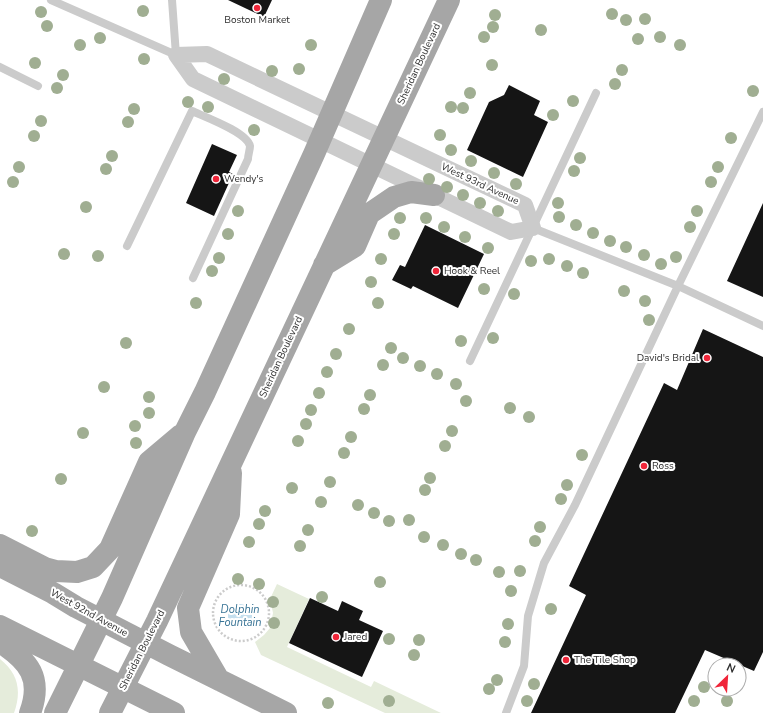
<svg xmlns="http://www.w3.org/2000/svg" width="763" height="713" font-family="'Nunito Sans',sans-serif">
<rect width="100%" height="100%" fill="#fff"/>
<!-- green -->
<path fill="#e5ecdb" d="M277,584L309,599L287,647L371,687L374,681L441,713H385L261,655L255,642L264,635L270,628L273,613L270,599Z
M0,659C18,673 22,691 14,713H0Z"/>
<!-- water -->
<path fill="#c5dfee" d="M228 616a12 12 0 1 1 24 0a12 12 0 1 1-24 0Z"/>
<!-- building -->
<path fill="#151515" d="M228,0H272L264,17Z
M509,85L540,101L534,115L548,122L523,177L467,150L489,102L504,95Z
M212,144L237,155L229,172L233,174L214,216L186,203Z
M763,203V297L727,281Z
M425,225L484,254L458,308L413,286L411,289L392,280L400,265L405,267Z
M703,329L763,357V652L754,671L705,650L675,713H531L586,595L569,586L664,383L677,390Z
M310,598L338,611L342,601L363,611L359,620L383,631L362,677L289,643Z"/>
<g fill="none" stroke-linecap="round" stroke-linejoin="round">
<!-- path -->
<path stroke="#cbcbcb" stroke-width="2.5" stroke-dasharray="2 2" stroke-linecap="butt" d="M213 613a28 28 0 1 1 56 0a28 28 0 1 1-56 0Z"/>
<!-- lane -->
<path stroke="#cbcbcb" stroke-width="8" d="M51,0L176,55L172,0
M0,67L38,86
M533,228L678,286L763,326
M127,246L192,111C205,117 247,132 250,146C250,150 248,155 248,159L193,278
M470,361L596,93
M506,713L524,666L528,616L544,563L575,505L678,286L763,112"/>
<!-- street -->
<path stroke="#cbcbcb" stroke-width="16" d="M207,54L525,205L533,228L511,232L193,79L176,55Z"/>
<!-- primary -->
<path stroke="#a6a6a6" stroke-width="22" d="M324,265L355,246L369,214L394,197L411,192L434,195
M0,545L45,568L56,571L77,572L93,567L110,549L149,462L181,435
M0,566L53,593L76,607L169,655L286,713
M0,626L174,713
M0,642C29,661 43,678 30,713
M219,680L191,632L188,608L229,514L231,473
M55,713L112,598L185,432L205,392L314,154L381,0
M110,713L157,621L449,0"/>
</g>
<!-- trees -->
<g fill="#a0ae92">
<circle cx="143" cy="11" r="6"/>
<circle cx="41" cy="12" r="6"/>
<circle cx="612" cy="14" r="6"/>
<circle cx="495" cy="15" r="6"/>
<circle cx="645" cy="19" r="6"/>
<circle cx="626" cy="20" r="6"/>
<circle cx="47" cy="26" r="6"/>
<circle cx="493" cy="27" r="6"/>
<circle cx="541" cy="30" r="6"/>
<circle cx="484" cy="37" r="6"/>
<circle cx="660" cy="37" r="6"/>
<circle cx="100" cy="38" r="6"/>
<circle cx="638" cy="39" r="6"/>
<circle cx="80" cy="45" r="6"/>
<circle cx="311" cy="45" r="6"/>
<circle cx="680" cy="45" r="6"/>
<circle cx="144" cy="59" r="6"/>
<circle cx="35" cy="63" r="6"/>
<circle cx="492" cy="65" r="6"/>
<circle cx="299" cy="69" r="6"/>
<circle cx="622" cy="70" r="6"/>
<circle cx="272" cy="71" r="6"/>
<circle cx="63" cy="75" r="6"/>
<circle cx="224" cy="79" r="6"/>
<circle cx="615" cy="84" r="6"/>
<circle cx="57" cy="88" r="6"/>
<circle cx="753" cy="91" r="6"/>
<circle cx="470" cy="93" r="6"/>
<circle cx="573" cy="101" r="6"/>
<circle cx="188" cy="102" r="6"/>
<circle cx="208" cy="107" r="6"/>
<circle cx="451" cy="107" r="6"/>
<circle cx="463" cy="108" r="6"/>
<circle cx="134" cy="109" r="6"/>
<circle cx="553" cy="115" r="6"/>
<circle cx="41" cy="121" r="6"/>
<circle cx="128" cy="122" r="6"/>
<circle cx="254" cy="130" r="6"/>
<circle cx="440" cy="135" r="6"/>
<circle cx="34" cy="136" r="6"/>
<circle cx="731" cy="138" r="6"/>
<circle cx="451" cy="150" r="6"/>
<circle cx="112" cy="156" r="6"/>
<circle cx="580" cy="158" r="6"/>
<circle cx="471" cy="161" r="6"/>
<circle cx="19" cy="167" r="6"/>
<circle cx="718" cy="167" r="6"/>
<circle cx="106" cy="169" r="6"/>
<circle cx="574" cy="171" r="6"/>
<circle cx="494" cy="173" r="6"/>
<circle cx="429" cy="179" r="6"/>
<circle cx="13" cy="182" r="6"/>
<circle cx="711" cy="182" r="6"/>
<circle cx="516" cy="184" r="6"/>
<circle cx="447" cy="187" r="6"/>
<circle cx="463" cy="195" r="6"/>
<circle cx="480" cy="203" r="6"/>
<circle cx="558" cy="203" r="6"/>
<circle cx="86" cy="207" r="6"/>
<circle cx="238" cy="211" r="6"/>
<circle cx="498" cy="211" r="6"/>
<circle cx="697" cy="211" r="6"/>
<circle cx="559" cy="217" r="6"/>
<circle cx="400" cy="218" r="6"/>
<circle cx="426" cy="218" r="6"/>
<circle cx="576" cy="225" r="6"/>
<circle cx="444" cy="227" r="6"/>
<circle cx="690" cy="227" r="6"/>
<circle cx="593" cy="233" r="6"/>
<circle cx="228" cy="234" r="6"/>
<circle cx="394" cy="234" r="6"/>
<circle cx="465" cy="237" r="6"/>
<circle cx="610" cy="241" r="6"/>
<circle cx="626" cy="247" r="6"/>
<circle cx="488" cy="248" r="6"/>
<circle cx="64" cy="254" r="6"/>
<circle cx="644" cy="255" r="6"/>
<circle cx="98" cy="256" r="6"/>
<circle cx="676" cy="257" r="6"/>
<circle cx="219" cy="258" r="6"/>
<circle cx="381" cy="259" r="6"/>
<circle cx="549" cy="259" r="6"/>
<circle cx="531" cy="261" r="6"/>
<circle cx="661" cy="264" r="6"/>
<circle cx="567" cy="266" r="6"/>
<circle cx="212" cy="271" r="6"/>
<circle cx="583" cy="273" r="6"/>
<circle cx="371" cy="282" r="6"/>
<circle cx="484" cy="289" r="6"/>
<circle cx="624" cy="291" r="6"/>
<circle cx="514" cy="294" r="6"/>
<circle cx="645" cy="301" r="6"/>
<circle cx="196" cy="303" r="6"/>
<circle cx="378" cy="303" r="6"/>
<circle cx="649" cy="320" r="6"/>
<circle cx="349" cy="329" r="6"/>
<circle cx="493" cy="338" r="6"/>
<circle cx="461" cy="341" r="6"/>
<circle cx="126" cy="343" r="6"/>
<circle cx="391" cy="348" r="6"/>
<circle cx="336" cy="354" r="6"/>
<circle cx="403" cy="358" r="6"/>
<circle cx="383" cy="365" r="6"/>
<circle cx="420" cy="366" r="6"/>
<circle cx="327" cy="372" r="6"/>
<circle cx="437" cy="374" r="6"/>
<circle cx="456" cy="384" r="6"/>
<circle cx="104" cy="387" r="6"/>
<circle cx="319" cy="393" r="6"/>
<circle cx="370" cy="395" r="6"/>
<circle cx="149" cy="397" r="6"/>
<circle cx="466" cy="401" r="6"/>
<circle cx="510" cy="408" r="6"/>
<circle cx="364" cy="409" r="6"/>
<circle cx="311" cy="410" r="6"/>
<circle cx="149" cy="413" r="6"/>
<circle cx="529" cy="417" r="6"/>
<circle cx="306" cy="424" r="6"/>
<circle cx="135" cy="426" r="6"/>
<circle cx="452" cy="431" r="6"/>
<circle cx="83" cy="433" r="6"/>
<circle cx="351" cy="437" r="6"/>
<circle cx="298" cy="441" r="6"/>
<circle cx="136" cy="443" r="6"/>
<circle cx="445" cy="446" r="6"/>
<circle cx="344" cy="453" r="6"/>
<circle cx="582" cy="455" r="6"/>
<circle cx="430" cy="478" r="6"/>
<circle cx="61" cy="479" r="6"/>
<circle cx="330" cy="482" r="6"/>
<circle cx="567" cy="485" r="6"/>
<circle cx="292" cy="488" r="6"/>
<circle cx="425" cy="490" r="6"/>
<circle cx="561" cy="499" r="6"/>
<circle cx="321" cy="502" r="6"/>
<circle cx="358" cy="505" r="6"/>
<circle cx="265" cy="511" r="6"/>
<circle cx="374" cy="513" r="6"/>
<circle cx="409" cy="520" r="6"/>
<circle cx="389" cy="521" r="6"/>
<circle cx="259" cy="524" r="6"/>
<circle cx="540" cy="527" r="6"/>
<circle cx="308" cy="530" r="6"/>
<circle cx="32" cy="531" r="6"/>
<circle cx="424" cy="537" r="6"/>
<circle cx="535" cy="541" r="6"/>
<circle cx="249" cy="542" r="6"/>
<circle cx="443" cy="545" r="6"/>
<circle cx="300" cy="546" r="6"/>
<circle cx="461" cy="554" r="6"/>
<circle cx="476" cy="560" r="6"/>
<circle cx="520" cy="571" r="6"/>
<circle cx="499" cy="572" r="6"/>
<circle cx="238" cy="579" r="6"/>
<circle cx="380" cy="582" r="6"/>
<circle cx="259" cy="584" r="6"/>
<circle cx="511" cy="591" r="6"/>
<circle cx="322" cy="597" r="6"/>
<circle cx="273" cy="602" r="6"/>
<circle cx="551" cy="609" r="6"/>
<circle cx="274" cy="623" r="6"/>
<circle cx="508" cy="624" r="6"/>
<circle cx="389" cy="639" r="6"/>
<circle cx="419" cy="640" r="6"/>
<circle cx="505" cy="642" r="6"/>
<circle cx="414" cy="655" r="6"/>
<circle cx="497" cy="680" r="6"/>
<circle cx="534" cy="684" r="6"/>
<circle cx="704" cy="687" r="6"/>
<circle cx="489" cy="689" r="6"/>
<circle cx="389" cy="701" r="6"/>
<circle cx="527" cy="701" r="6"/>
<circle cx="694" cy="701" r="6"/>
<circle cx="727" cy="701" r="6"/>
<circle cx="328" cy="703" r="6"/>
</g>
<!-- markers -->
<g fill="#f02539" stroke="#fff" stroke-width="1.5">
<circle cx="257" cy="8" r="4"/>
<circle cx="216" cy="179" r="4"/>
<circle cx="436" cy="271" r="4"/>
<circle cx="707" cy="358" r="4"/>
<circle cx="644" cy="466" r="4"/>
<circle cx="336" cy="637" r="4"/>
<circle cx="566" cy="660" r="4"/>
</g>
<g text-anchor="middle" dominant-baseline="central" stroke-width="4" stroke-linejoin="round" paint-order="stroke">
<!-- poi labels -->
<g font-size="10" fill="#2e2e2e" stroke="#fff" text-anchor="start">
<text x="257" y="20" text-anchor="middle">Boston Market</text>
<text x="224" y="179">Wendy's</text>
<text x="444" y="271">Hook &amp; Reel</text>
<text x="699" y="358" text-anchor="end">David's Bridal</text>
<text x="652" y="466">Ross</text>
<text x="344" y="637">Jared</text>
<text x="574" y="660">The Tile Shop</text>
</g>
<!-- street labels -->
<g font-size="10" fill="#2e2e2e" stroke="#fff">
<text transform="translate(419 64) rotate(-65)">Sheridan Boulevard</text>
<text transform="translate(480 184) rotate(25)">West 93rd Avenue</text>
<text transform="translate(281 357) rotate(-65)">Sheridan Boulevard</text>
<text transform="translate(89 613) rotate(29)">West 92nd Avenue</text>
<text transform="translate(142 650) rotate(-63)">Sheridan Boulevard</text>
</g>
<!-- water labels -->
<g font-size="11" font-style="italic" fill="#377395" stroke="#fff">
<text x="240" y="609">Dolphin<tspan x="240" dy="13">Fountain</tspan></text>
</g>
</g>
<!-- north arrow -->
<g transform="translate(727 677) rotate(25)"><circle r="19" fill="#ffffff" stroke="#ababab"/>
<path d="M0-3L7 15L0 10L-7 15Z" fill="#f02539"/>
<text y="-6" font-size="11" font-weight="bold" text-anchor="middle" fill="#2e2e2e">N</text>
</g>
</svg>
